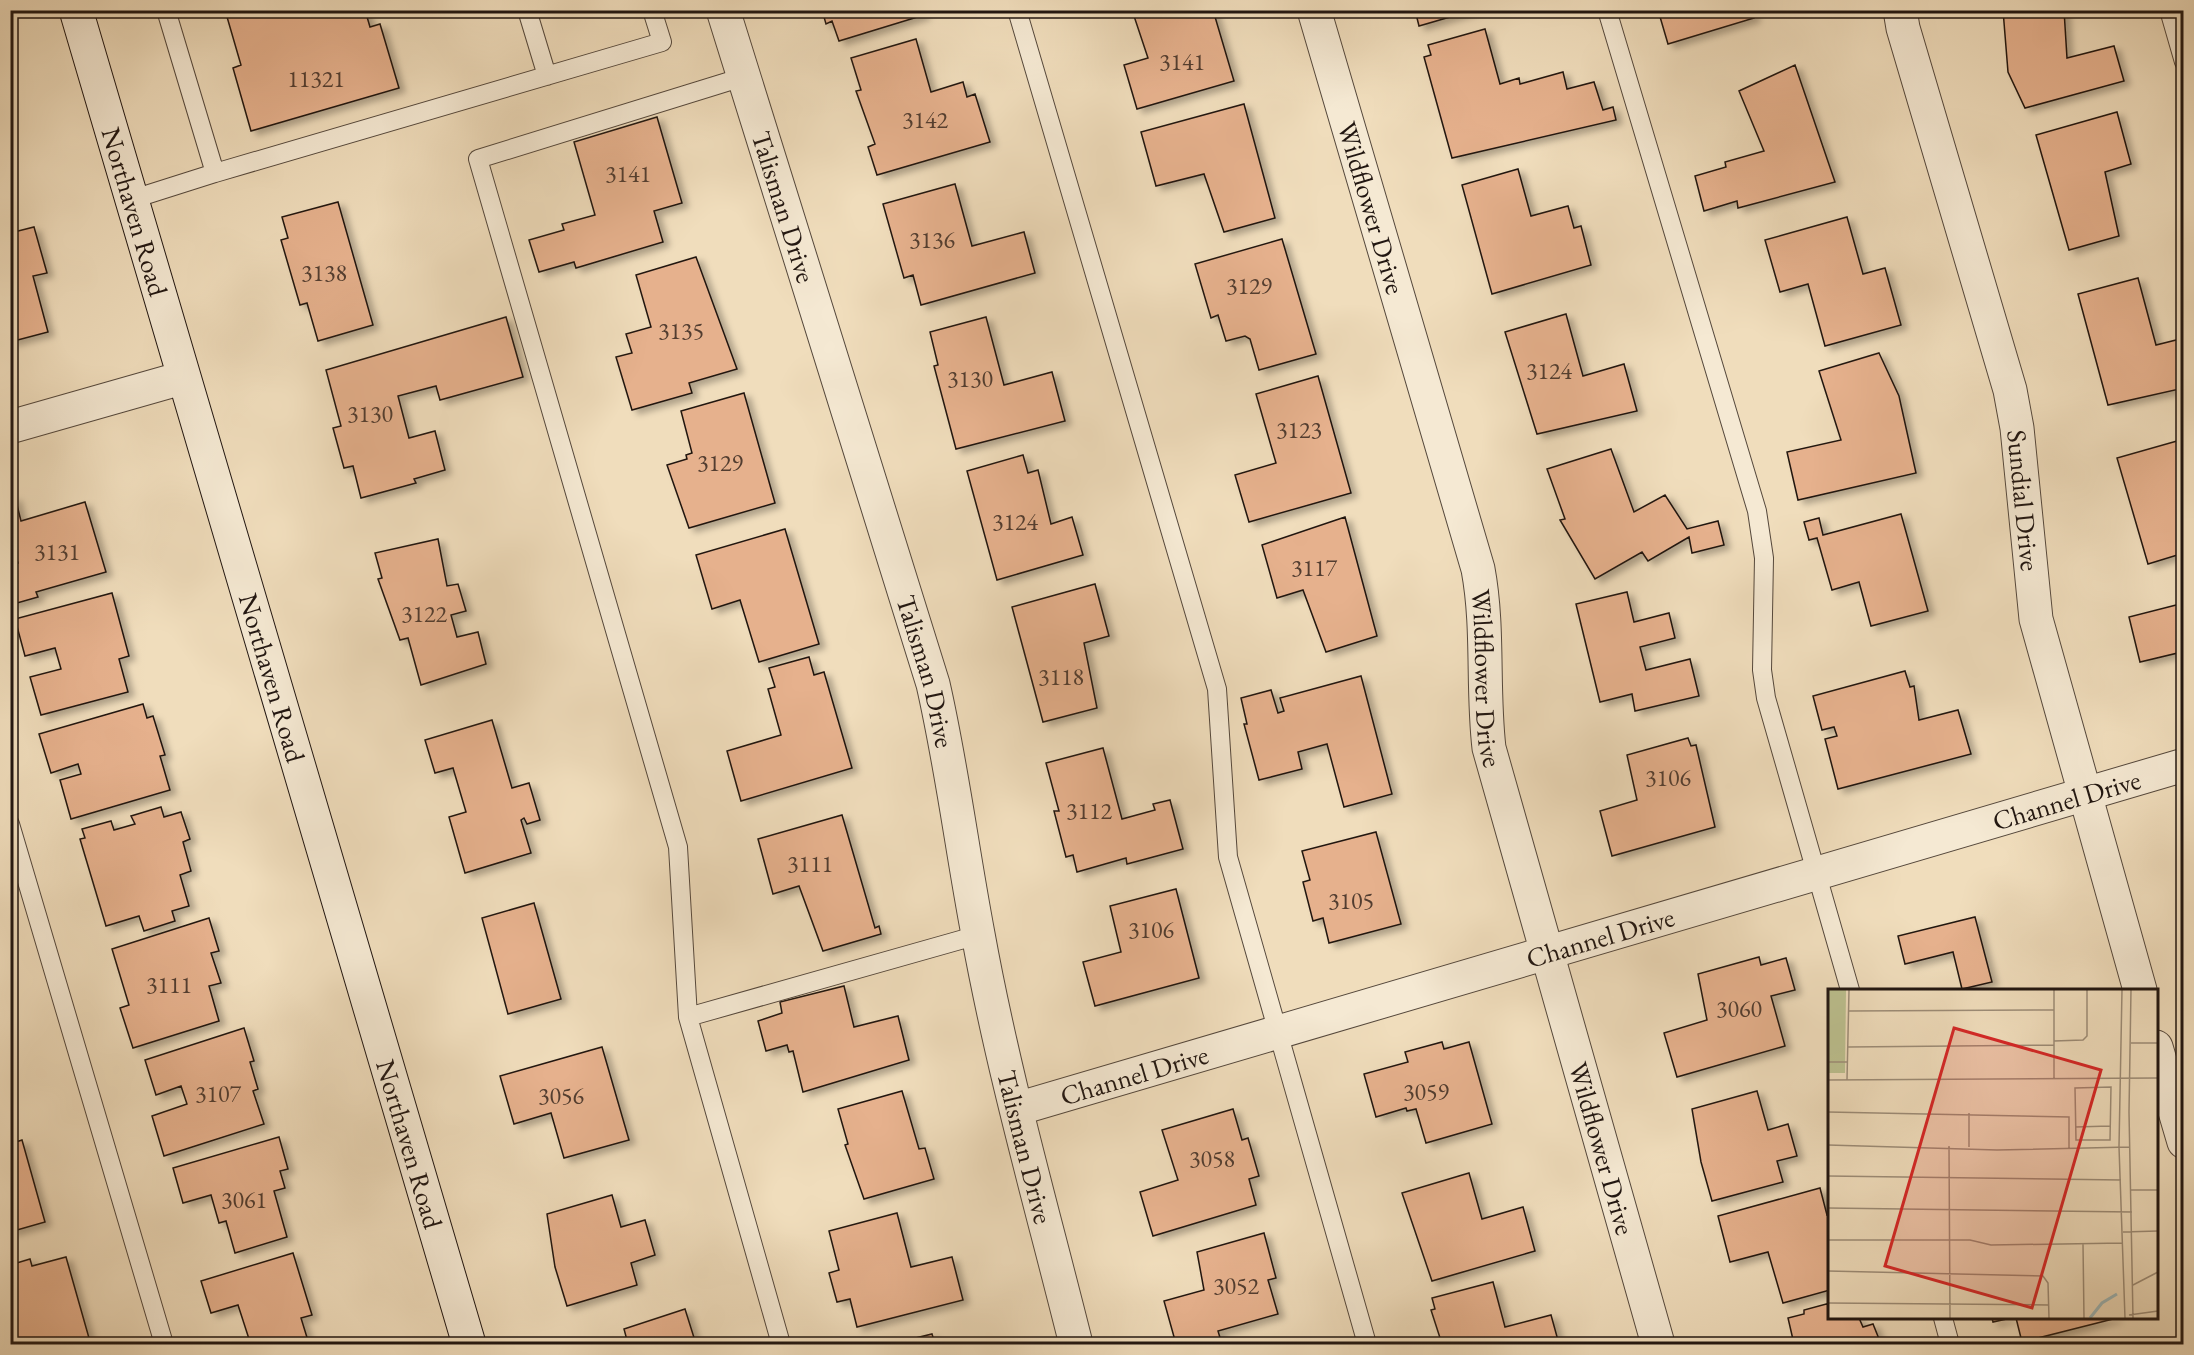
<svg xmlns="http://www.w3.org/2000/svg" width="2194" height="1355" font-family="'EB Garamond',serif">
<defs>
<filter id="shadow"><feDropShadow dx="6" dy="4" stdDeviation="3" flood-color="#0004"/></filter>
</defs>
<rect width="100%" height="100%" fill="#f0ddbc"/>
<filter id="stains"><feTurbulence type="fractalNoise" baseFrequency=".00333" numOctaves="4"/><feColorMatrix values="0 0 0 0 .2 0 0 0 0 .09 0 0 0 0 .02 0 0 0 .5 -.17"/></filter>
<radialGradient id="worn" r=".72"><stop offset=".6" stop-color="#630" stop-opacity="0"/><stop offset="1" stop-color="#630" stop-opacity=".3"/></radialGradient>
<!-- building -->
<path fill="#e6b18d" stroke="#211611" stroke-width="1.5" filter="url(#shadow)" d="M225,10H365L370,27L380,24L399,88L251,131L233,68L241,65Z
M822,10H922L924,15L839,41L832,21L826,24Z
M1132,10H1213L1234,81L1137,109L1124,65L1148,58Z
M1415,10H1474L1419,26Z
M1658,10H1752L1754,18L1668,44Z
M2003,10H2064L2067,58L2114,46L2124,81L2025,108L2008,72Z
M1485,29L1500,84L1519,78L1520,84L1563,72L1567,89L1594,82L1603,110L1613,107L1616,120L1452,158L1424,57L1431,55L1428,45Z
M916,39L931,92L963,82L967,97L975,94L990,142L877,175L868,147L875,144L856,91L861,90L851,58Z
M1795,65L1835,182L1738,208L1737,201L1704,211L1695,176L1726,167L1725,162L1764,151L1739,91Z
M1244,104L1275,218L1224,232L1204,174L1156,186L1141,132Z
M2117,112L2131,164L2105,172L2119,236L2069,250L2036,135Z
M657,117L682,203L654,211L663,242L576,268L574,262L539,272L529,240L564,230L562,224L595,215L574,142Z
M1518,169L1531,216L1568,206L1574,228L1581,226L1591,265L1492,294L1462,185Z
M955,184L972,246L1024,232L1035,273L921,305L913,275L904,278L883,204Z
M338,202L373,325L318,341L307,303L300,305L281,240L288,238L282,217Z
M1847,217L1863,274L1885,268L1901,325L1825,346L1808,284L1780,292L1765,240Z
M34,227L47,273L33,276L48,332L10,342V233Z
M1282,239L1316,354L1259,370L1250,339L1245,336L1226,341L1218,315L1211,318L1195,264Z
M696,257L737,369L689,383L692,393L632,410L616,357L632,353L626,334L651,327L636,275Z
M2138,278L2156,345L2184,338V388L2108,405L2078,294Z
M1566,314L1583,376L1624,364L1637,411L1537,434L1505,332Z
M506,317L523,377L440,400L436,386L398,396L409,438L435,431L445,470L414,479L416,483L361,498L353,466L344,468L333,428L341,426L326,370Z
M986,317L1004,385L1052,372L1065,421L956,449L934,366L938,365L930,332Z
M1879,353L1899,396L1916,473L1798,500L1787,452L1841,440L1819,371Z
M1318,376L1351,493L1249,522L1235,475L1276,463L1256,394Z
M744,393L775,503L689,528L667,465L687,459L686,455L692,453L681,411Z
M2184,439V553L2148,564L2117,458Z
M1611,449L1634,512L1665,495L1687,529L1718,521L1724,545L1692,553L1689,537L1648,561L1642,552L1595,579L1560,520L1565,519L1547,469Z
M1023,455L1028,473L1038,470L1051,524L1072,517L1083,555L997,580L967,471Z
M15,497L21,521L85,502L106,572L36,592L38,597L10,605V565L18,563L10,539V498Z
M1901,514L1928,611L1871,626L1859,582L1832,590L1817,538L1809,540L1804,522L1819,518L1823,535Z
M1345,517L1377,636L1326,652L1303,590L1277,598L1262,545Z
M785,529L819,644L759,662L740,600L712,609L696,555Z
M438,539L447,586L458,584L466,611L451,615L457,637L478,632L486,664L421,685L408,638L400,640L378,579L382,578L375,553Z
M1095,584L1109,636L1084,643L1097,708L1043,722L1012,607Z
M1627,592L1634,622L1669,613L1675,638L1640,647L1646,670L1690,659L1699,696L1635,711L1632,694L1600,702L1576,604Z
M112,593L129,656L119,659L128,692L41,715L30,677L61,669L55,648L25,656L15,619Z
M2184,603V658L2182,652L2140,662L2129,617Z
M809,657L814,675L824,672L852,768L741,801L727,751L781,735L768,689L775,687L769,668Z
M1905,671L1910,687L1914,686L1919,720L1958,710L1971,754L1838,789L1825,739L1837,736L1834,727L1822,730L1813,696Z
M1361,676L1392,794L1344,807L1327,744L1298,752L1302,769L1259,780L1244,724H1247L1241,698L1271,690L1278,713L1284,711L1280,698Z
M143,704L147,718L153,716L165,755L160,756L170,790L71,819L60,780L81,774L78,764L51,773L39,734Z
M492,720L512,788L529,783L540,820L527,824L524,818L521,820L531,853L465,873L449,817L466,812L453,768L435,773L425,740Z
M1688,738L1691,746L1696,745L1715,827L1612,856L1600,811L1637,800L1627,755Z
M1103,748L1122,819L1155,810L1153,804L1170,800L1183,849L1127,864L1126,858L1077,872L1073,855L1066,857L1054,811H1059L1046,763Z
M161,807L164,817L181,812L190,839L183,842L191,871L180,875L189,906L172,911L175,921L144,931L139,916L106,926L80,839L85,838L82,829L111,821L114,830L135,824L131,816Z
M842,815L875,928L879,926L881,934L823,951L799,886L773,894L758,839Z
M1376,832L1401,924L1329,943L1323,918L1313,921L1303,882L1310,880L1302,851Z
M1176,889L1199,978L1095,1006L1083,962L1121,952L1110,906Z
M534,903L561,999L508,1014L482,918Z
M1975,917L1992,982L1962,989L1953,952L1905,964L1898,936Z
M209,918L219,951L211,953L221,983L209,986L219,1021L133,1048L120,1008L129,1005L112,949Z
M1759,957L1761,965L1786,958L1795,990L1771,996L1785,1046L1677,1077L1664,1033L1707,1020L1698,974Z
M844,986L854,1027L898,1016L909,1060L803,1092L793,1051L789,1052L787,1045L766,1051L758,1021L782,1013L780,1002Z
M244,1028L254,1061L250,1062L258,1089L253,1091L264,1124L164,1156L152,1116L187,1104L181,1086L156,1095L145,1060Z
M1442,1042L1444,1049L1469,1042L1492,1124L1426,1143L1416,1109L1407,1111L1406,1108L1376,1117L1364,1074L1408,1062L1405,1052Z
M602,1047L629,1140L564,1158L551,1113L514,1124L500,1076Z
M902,1091L919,1149L925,1148L934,1179L864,1199L845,1145L848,1144L838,1109Z
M1757,1091L1768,1130L1788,1124L1797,1156L1777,1161L1783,1182L1712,1201L1701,1162L1692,1109Z
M1233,1109L1242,1140L1248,1138L1259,1176L1249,1179L1256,1205L1153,1236L1140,1192L1178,1180L1162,1130Z
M279,1137L288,1169L280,1171L285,1188L274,1191L287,1237L235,1253L226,1221L219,1223L211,1195L183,1203L173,1168Z
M22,1140L45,1222L10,1232V1144Z
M1469,1173L1482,1219L1523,1207L1535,1251L1432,1281L1402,1193Z
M1820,1188L1827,1215L1830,1214V1290L1783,1303L1768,1252L1730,1262L1718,1216Z
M612,1195L621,1227L645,1220L655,1255L631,1263L637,1285L567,1306L555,1267L547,1214Z
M897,1213L911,1267L952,1257L963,1300L857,1327L850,1299L837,1302L829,1273L839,1270L829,1231Z
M1264,1233L1276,1278L1268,1280L1278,1314L1218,1331L1221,1341L1209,1344H1176L1164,1301L1204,1290L1197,1252Z
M293,1253L312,1315L301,1318L309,1344H257L256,1340L250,1342L238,1305L211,1313L201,1281Z
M66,1257L89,1338L67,1344H10V1265L30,1259L32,1266Z
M1493,1282L1505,1327L1551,1315L1559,1344H1442L1431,1310L1435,1309L1432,1298Z
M1830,1303V1318H1859L1863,1327L1873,1324L1881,1344H1794L1788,1318L1804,1314V1310Z
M685,1309L696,1344H628L624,1329Z
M1992,1318H2011L1993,1322Z
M2016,1318H2117L2022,1342Z
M932,1334L935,1344H891Z"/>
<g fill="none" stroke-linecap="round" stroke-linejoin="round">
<defs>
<path id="lane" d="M166,10L215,173L662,42L652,10
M527,10L547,76
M1017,10L1217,689L1228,857L1367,1344
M1607,10L1757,511L1764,558L1762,670L1766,698L1850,990
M2169,10L2184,62
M743,77L478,159L678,847L688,1017L781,1344
M130,200L215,173
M10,824L164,1344
M688,1017L978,935
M1943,1318L1950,1344"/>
<g id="street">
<path id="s1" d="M723,10L933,684C952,767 962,850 978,934C1003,1072 1042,1208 1076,1344"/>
<path id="s2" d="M1314,10L1478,569C1489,628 1482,688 1489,748L1658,1344"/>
<path id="s3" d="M1900,10L1903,28L2010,390L2017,428L2036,619L2140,990"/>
<path d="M10,427L182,378"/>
<path d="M2156,1047L2184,1142"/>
<path id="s4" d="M1017,1109L2184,765"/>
</g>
<g id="secondary">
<path id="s5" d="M76,10L469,1344"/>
</g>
</defs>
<!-- lane casing -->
<use href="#lane" stroke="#55483c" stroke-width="20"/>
<!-- street casing -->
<use href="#street" stroke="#55483c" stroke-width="35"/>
<!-- secondary casing -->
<use href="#secondary" stroke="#211611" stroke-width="35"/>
<!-- lane -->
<use href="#lane" stroke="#f5e9d3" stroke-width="18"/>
<!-- street -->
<use href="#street" stroke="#f5e9d3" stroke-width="33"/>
<!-- secondary -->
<use href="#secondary" stroke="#f5e9d3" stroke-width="33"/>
</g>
<g text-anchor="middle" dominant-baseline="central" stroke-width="5" stroke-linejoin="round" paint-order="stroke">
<!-- number labels -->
<g font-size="24" fill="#523d30">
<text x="1182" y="61">3141</text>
<text x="316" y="78">11321</text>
<text x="925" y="119">3142</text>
<text x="628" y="173">3141</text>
<text x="932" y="239">3136</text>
<text x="324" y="272">3138</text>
<text x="1249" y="285">3129</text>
<text x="681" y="330">3135</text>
<text x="1549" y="370">3124</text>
<text x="970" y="378">3130</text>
<text x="370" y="413">3130</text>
<text x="1299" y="429">3123</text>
<text x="720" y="462">3129</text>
<text x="1015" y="521">3124</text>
<text x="57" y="551">3131</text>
<text x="1314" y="567">3117</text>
<text x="424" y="613">3122</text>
<text x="1061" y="676">3118</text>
<text x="1668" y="777">3106</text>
<text x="1089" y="810">3112</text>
<text x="810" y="863">3111</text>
<text x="1351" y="900">3105</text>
<text x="1151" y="929">3106</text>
<text x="169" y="984">3111</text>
<text x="1739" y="1008">3060</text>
<text x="1426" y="1091">3059</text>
<text x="218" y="1093">3107</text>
<text x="561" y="1095">3056</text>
<text x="1212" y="1158">3058</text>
<text x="244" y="1199">3061</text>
<text x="1236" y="1285">3052</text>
</g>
<!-- street labels -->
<g font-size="27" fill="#211611" stroke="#f5e9d3">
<text stroke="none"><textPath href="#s1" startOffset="206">Talisman Drive</textPath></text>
<text stroke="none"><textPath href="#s2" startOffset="206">Wildflower Drive</textPath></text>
<text stroke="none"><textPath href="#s5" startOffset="210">Northaven Road</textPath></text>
<text stroke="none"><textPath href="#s3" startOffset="507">Sundial Drive</textPath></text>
<text stroke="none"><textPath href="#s1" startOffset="692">Talisman Drive</textPath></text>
<text stroke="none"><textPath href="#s2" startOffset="692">Wildflower Drive</textPath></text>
<text stroke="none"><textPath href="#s5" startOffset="696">Northaven Road</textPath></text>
<text stroke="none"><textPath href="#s4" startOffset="1094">Channel Drive</textPath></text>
<text stroke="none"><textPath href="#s4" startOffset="608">Channel Drive</textPath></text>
<text stroke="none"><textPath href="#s4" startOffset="122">Channel Drive</textPath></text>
<text stroke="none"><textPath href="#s5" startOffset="1182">Northaven Road</textPath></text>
<text stroke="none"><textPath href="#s1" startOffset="1178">Talisman Drive</textPath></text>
<text stroke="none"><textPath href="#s2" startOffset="1178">Wildflower Drive</textPath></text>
</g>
</g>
<!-- overview -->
<g transform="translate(1828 989)">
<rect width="330" height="330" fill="#f0ddbc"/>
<path d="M0,1H18L17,84H0Z" fill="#bcc08f"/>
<path fill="none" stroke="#9eb9bb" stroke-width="3" d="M262,329L274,314L289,305"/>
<path fill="none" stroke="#9d8d78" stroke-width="1.5" d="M294,1L291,158L297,329M303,1L301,123L305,329M21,22L226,21M226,52L255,51L259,47V1M303,54H330M20,58L226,56M0,73H19M226,89V1M0,91L330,89M19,91L21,1M283,98L282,151H248L247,99ZM0,123L241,128V159M247,138L282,137M0,156L169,161L301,158M121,157L122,329M141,158V124M0,187L293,191M303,201H330M0,219L304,223M295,243L330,242M0,251H142L163,256L295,254M255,255L256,329M0,282L215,287L220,294L221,329M305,296L330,283M0,314L220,316M301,326L330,322"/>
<path fill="#d62828" fill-opacity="0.15" stroke="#d62828" stroke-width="3" d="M126,39L273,81L204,319L57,277Z"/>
<rect width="330" height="330" fill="none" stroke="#211611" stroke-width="3"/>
</g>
<!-- margin -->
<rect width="2194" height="1355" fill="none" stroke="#f0ddbc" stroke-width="36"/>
<rect x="12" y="12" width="2170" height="1331" fill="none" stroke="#211611" stroke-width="3"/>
<rect x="18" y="18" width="2158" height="1319" fill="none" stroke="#211611" stroke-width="1.5"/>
<rect width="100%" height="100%" filter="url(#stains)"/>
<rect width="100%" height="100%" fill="url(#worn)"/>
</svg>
